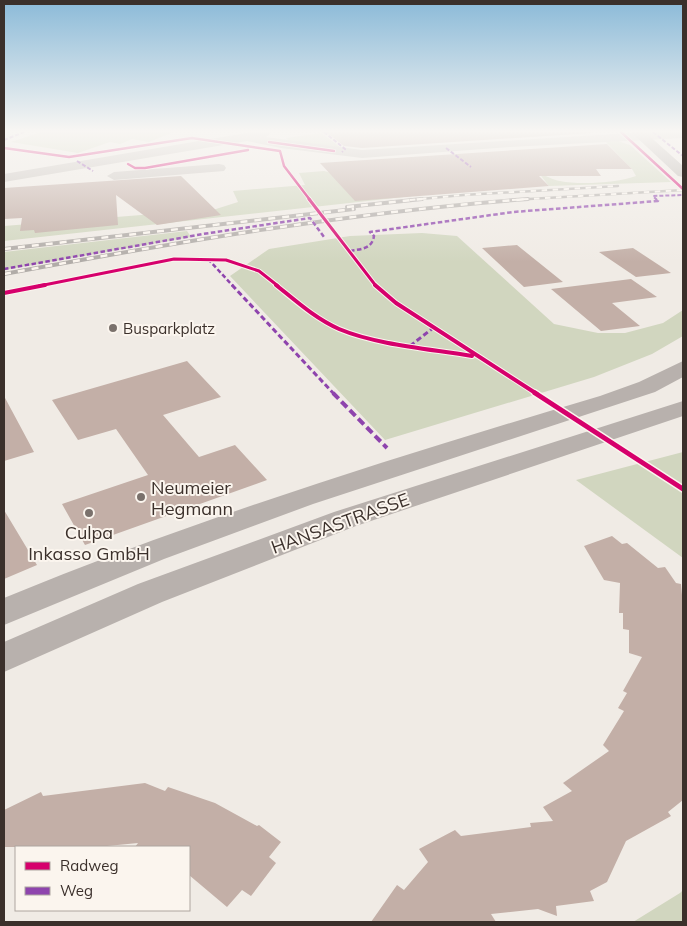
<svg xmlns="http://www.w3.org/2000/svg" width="687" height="926" font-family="Mulish,sans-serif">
<rect width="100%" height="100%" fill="#f0ebe5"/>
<!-- green -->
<path fill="#d1d6bf" d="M41,132H174L149,142L132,139L120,144L110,142L78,153L11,142Z
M321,133L343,149L289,141L286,138Z
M618,141L630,145L671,182L549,186L538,172C545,175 552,180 560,181C579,185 618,183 636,176L632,169L606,142Z
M324,171L422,195L4,241V226L216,209L238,202L233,191L305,185L299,173Z
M187,231L191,237L4,270V252Z
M422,233L457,236L554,324L598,333H625L663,323L683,310V336L652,354L594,377L385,440L230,276L269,249L350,236Z
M683,452V558L576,480Z
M683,890V922H633L680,893Z"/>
<!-- building -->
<path fill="#c3afa7" d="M326,132H590L592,133L362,148L344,146Z
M607,144L632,169H596L601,176H539L549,186L355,201L320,163Z
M181,176L221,215L157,225L116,195L118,225L35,233L34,230L20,231L22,218L4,219V188Z
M517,245L563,282L524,287L482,248Z
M633,248L671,273L636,277L599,252Z
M631,279L657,297L612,303L640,326L601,331L551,289Z
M187,361L221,397L163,415L199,457L235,445L267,480L85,545L62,504L148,475L116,429L78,440L52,400Z
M4,396L34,452L4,461Z
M4,510L37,565L4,579Z
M612,536L622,544L627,543L658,568L665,567L676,583L681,584L683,606V800L668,812L671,816L626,841L607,882L590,891L594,901L556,906L557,916L538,909L491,914L496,922H371L397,885L404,890L428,862L419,849L455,830L461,836L531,827L530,823L553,821L543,807L572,791L563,783L609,751L603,745L624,711L618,708L627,693L623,691L642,657L629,653V630L623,629V613H619L620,583L604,580L584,546Z
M145,783L165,791L168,787L215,803L257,826L259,825L281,842L269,857L276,863L251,896L242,890L227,907L189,875V847H135L138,843L97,847H4V810L41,792L43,796Z"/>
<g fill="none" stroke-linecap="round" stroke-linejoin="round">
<!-- minor -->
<path fill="#c9c3be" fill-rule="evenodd" d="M252,132H269L270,134L266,137L362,150L644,132H683V138L510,147L362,158L281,148L247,141L4,182V174Z
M219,164L224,165L226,168L224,171L114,180L107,176L114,172Z"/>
<!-- major -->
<path fill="#b8b1ad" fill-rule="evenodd" d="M631,132H645L683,166V177L678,176Z
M683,361V377L655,392L313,504L164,559L4,625V598C198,518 399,456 600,396L639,382Z
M683,401V416L356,526L162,602L4,672V642L138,584L334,512Z"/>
<defs>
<path id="rail-far1" d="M410,200L463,195L618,186
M512,200L683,190"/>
<path id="rail" d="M347,207L422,199
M4,249L354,209
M4,274C178,242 352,212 528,199"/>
</defs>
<!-- rail-far1 casing -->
<use href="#rail-far1" stroke="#b1aca8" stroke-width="2.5"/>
<!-- rail casing -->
<use href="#rail" stroke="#b1aca8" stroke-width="4"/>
<!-- rail-far1 -->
<use href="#rail-far1" stroke="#fbf5ee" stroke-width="2" stroke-dasharray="5.5" stroke-linecap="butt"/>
<!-- rail -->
<use href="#rail" stroke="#fbf5ee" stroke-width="2.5" stroke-dasharray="7" stroke-linecap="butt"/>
<!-- quiet-far3 -->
<path stroke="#8e44ad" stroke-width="2" stroke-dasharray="4 2" stroke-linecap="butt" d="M324,132L345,149L342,152
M653,132L683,156
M4,140L24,132
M446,148L471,167
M77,161L93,171
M657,200L653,196L683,195"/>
<!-- quiet-far2 -->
<path stroke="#8e44ad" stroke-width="2.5" stroke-dasharray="4.5 2.5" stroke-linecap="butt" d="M350,251C361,249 372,249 374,236L370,232L513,212L658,201L656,199
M208,259L233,286
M4,269L203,234L310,218L324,237"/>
<!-- quiet-far1 -->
<path stroke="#8e44ad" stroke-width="3" stroke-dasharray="5.5 3" stroke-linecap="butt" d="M232,285L334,394
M410,346L433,328"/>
<!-- quiet -->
<path stroke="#8e44ad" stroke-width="4" stroke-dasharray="8 4" stroke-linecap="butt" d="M333,393L387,448"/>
<defs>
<path id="cycleway-far3" d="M621,132L683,189
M269,142L334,151
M4,148L69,157L192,138L280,151L284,166L310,200
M128,164L135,168H145L248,150"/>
<path id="cycleway-far2" d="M309,199L376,286
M39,286L174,259L226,260L259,271L278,286"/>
<path id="cycleway-far1" d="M276,285C296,301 316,319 339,329C377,345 431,349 472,356
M375,285L396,303L537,394
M4,293L45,285"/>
<path id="cycleway" d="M535,393L683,489"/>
</defs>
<!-- cycleway-far3 casing -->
<use href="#cycleway-far3" stroke="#fbf5ee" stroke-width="4"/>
<!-- cycleway-far2 casing -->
<use href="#cycleway-far2" stroke="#fbf5ee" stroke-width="5"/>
<!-- cycleway-far1 casing -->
<use href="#cycleway-far1" stroke="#fbf5ee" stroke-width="6"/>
<!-- cycleway casing -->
<use href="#cycleway" stroke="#fbf5ee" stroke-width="8"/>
<!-- cycleway-far3 -->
<use href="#cycleway-far3" stroke="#d6006c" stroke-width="2.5"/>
<!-- cycleway-far2 -->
<use href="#cycleway-far2" stroke="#d6006c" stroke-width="3"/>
<!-- cycleway-far1 -->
<use href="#cycleway-far1" stroke="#d6006c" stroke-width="4"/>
<!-- cycleway -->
<use href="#cycleway" stroke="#d6006c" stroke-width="5"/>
</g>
<!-- sky -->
<linearGradient id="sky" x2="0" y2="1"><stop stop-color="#8bbad8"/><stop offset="0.5" stop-color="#f8f6f3"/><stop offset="1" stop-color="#f8f6f3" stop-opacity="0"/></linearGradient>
<rect width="687" height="262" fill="url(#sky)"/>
<!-- markers -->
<g fill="#7a716c" stroke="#fbf5ee" stroke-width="2">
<circle cx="113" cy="328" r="5"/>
<circle cx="141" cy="497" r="5"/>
<circle cx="89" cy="513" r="5"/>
</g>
<g text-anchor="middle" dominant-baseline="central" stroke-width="4" stroke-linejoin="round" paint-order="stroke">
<!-- far-poi labels -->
<g font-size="15" fill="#3b302b" stroke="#fbf5ee" text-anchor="start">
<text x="123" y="328">Busparkplatz</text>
</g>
<!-- poi labels -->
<g font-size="18" fill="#3b302b" stroke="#fbf5ee" text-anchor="start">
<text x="151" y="487">Neumeier<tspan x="151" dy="21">Heg‍mann</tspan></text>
<text x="89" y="532" text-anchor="middle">Culpa<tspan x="89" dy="21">Inkasso GmbH</tspan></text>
</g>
<!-- street labels -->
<g font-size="18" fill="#3b302b" stroke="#fbf5ee">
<text transform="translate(340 523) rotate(-20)">HANSASTRASSE</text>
</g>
</g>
<!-- border -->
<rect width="687" height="926" fill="none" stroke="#3b302b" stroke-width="10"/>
<!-- legend -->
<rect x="15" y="846" width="175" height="65" fill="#fbf5ee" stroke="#aea6a0"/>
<rect x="25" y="862" width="25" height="8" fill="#d6006c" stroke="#aea6a0"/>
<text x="60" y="871" font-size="15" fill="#3b302b">Radweg</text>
<rect x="25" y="887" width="25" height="8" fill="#8e44ad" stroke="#aea6a0"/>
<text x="60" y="896" font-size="15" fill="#3b302b">Weg</text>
</svg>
